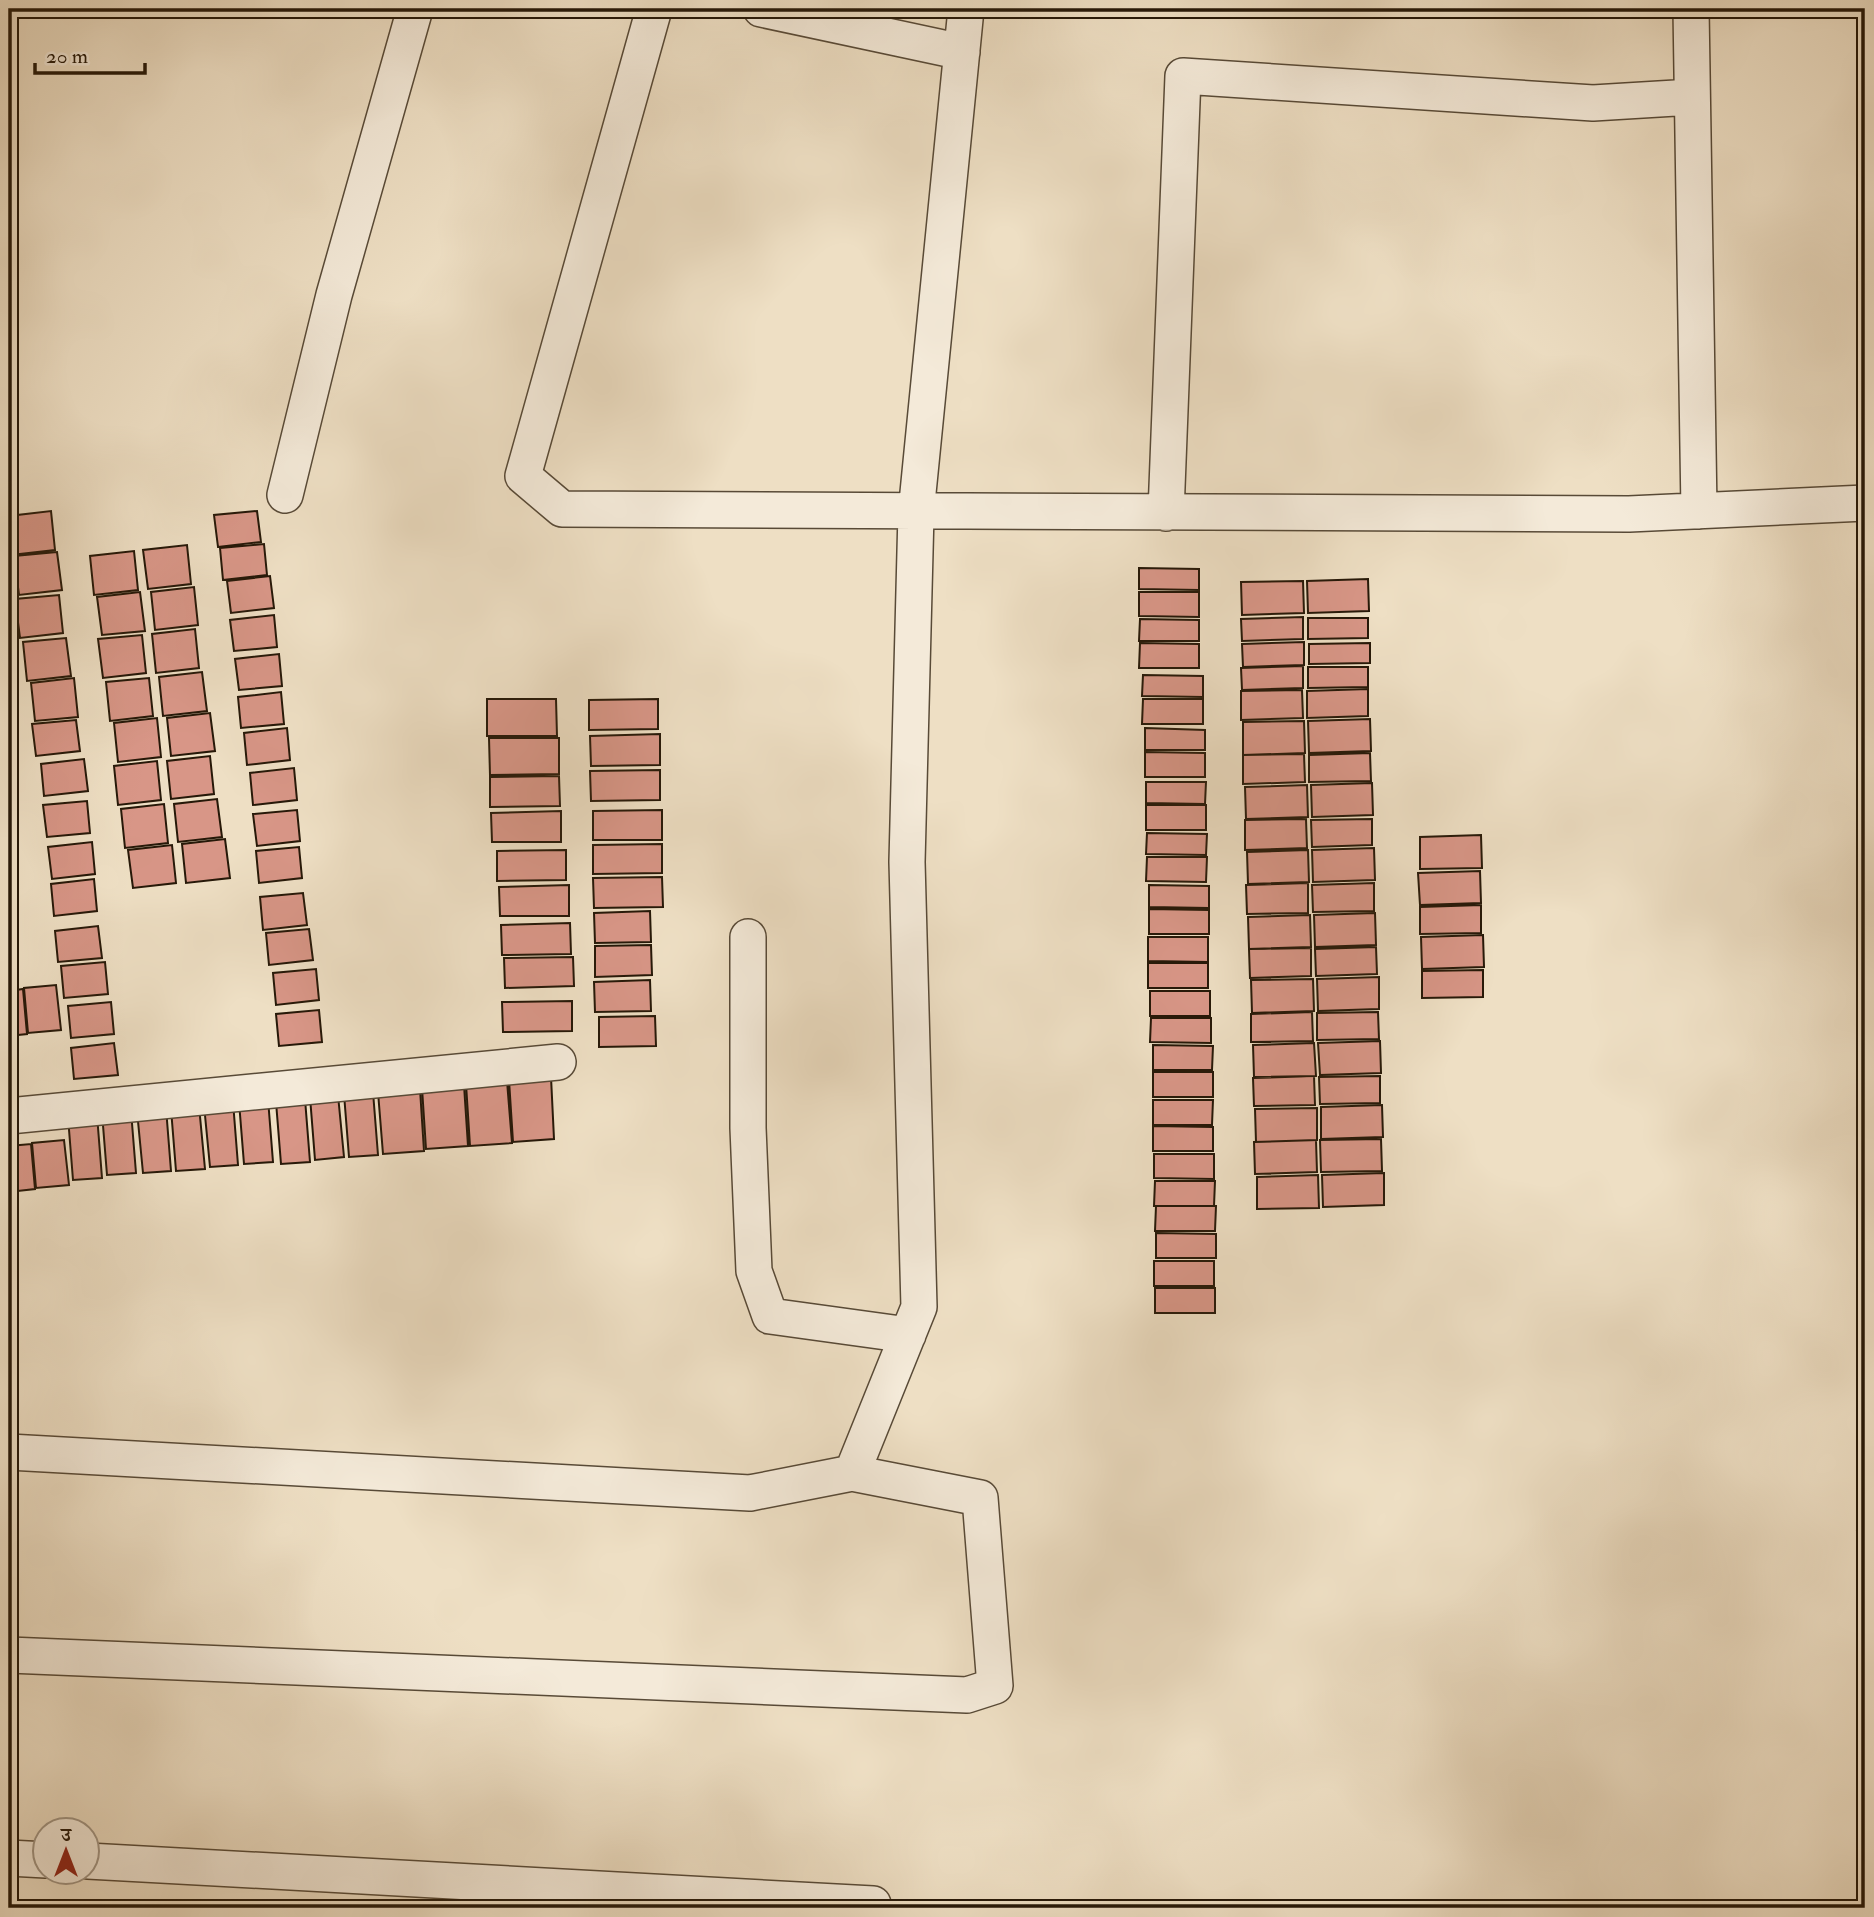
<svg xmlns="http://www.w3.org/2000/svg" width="1874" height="1917" font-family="'IM FELL Double Pica','Noto Serif Devanagari',serif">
<rect width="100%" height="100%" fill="#eedfc4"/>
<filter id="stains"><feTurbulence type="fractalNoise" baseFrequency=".00286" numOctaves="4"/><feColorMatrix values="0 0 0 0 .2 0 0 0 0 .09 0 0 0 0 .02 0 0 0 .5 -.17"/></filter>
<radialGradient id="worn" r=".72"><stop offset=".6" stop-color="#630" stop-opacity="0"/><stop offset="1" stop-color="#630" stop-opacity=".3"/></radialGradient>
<!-- building -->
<path fill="#d89687" stroke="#261808" stroke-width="2" d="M51,511L55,550L11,555L9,516Z
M257,511L261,542L218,547L214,515Z
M264,544L267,575L223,580L220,548Z
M187,545L191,584L148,589L143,550Z
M134,551L138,590L94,595L90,556Z
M57,552L62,590L19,595L14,556Z
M1139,568L1199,569V590L1139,589Z
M270,576L274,608L231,613L227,581Z
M1368,579L1369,611L1308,613L1307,581Z
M1303,581L1304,613L1242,615L1241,582Z
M194,587L198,625L155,630L151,592Z
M140,592L145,631L102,635L97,597Z
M1139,592H1199V617L1139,616Z
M59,595L63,633L20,638L15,599Z
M274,615L277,647L234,651L230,620Z
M1303,617V639L1242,641L1241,619Z
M1308,618H1368V638L1308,639Z
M1140,619L1199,620V641H1139Z
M195,629L199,668L156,673L152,634Z
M142,635L146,673L103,678L98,639Z
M66,638L71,676L27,681L23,642Z
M1304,642V665L1243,667L1242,644Z
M1140,643L1199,644V668H1139Z
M1370,643V663L1309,664V644Z
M279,654L282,686L239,690L235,659Z
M1303,666V688L1242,690L1241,668Z
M1308,667H1368V687L1308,688Z
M202,672L207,711L163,716L159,677Z
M1143,675L1203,676V697L1142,696Z
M74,678L78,717L35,721L31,683Z
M149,678L153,716L110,721L106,682Z
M1368,689V716L1307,718V691Z
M1302,690L1303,718L1241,720V691Z
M281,692L284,724L241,728L238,697Z
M487,699H556L557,736H487Z
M658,699V729L589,730V700Z
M1143,699H1203V724H1142Z
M210,713L215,751L171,756L167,718Z
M157,718L161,757L118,762L114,723Z
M1370,719L1371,751L1309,753L1308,721Z
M76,720L80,751L36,756L32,724Z
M1304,721L1305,753L1243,755V722Z
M287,728L290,760L247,765L244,733Z
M1145,728L1205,730V750H1145Z
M660,734V765L591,766L590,736Z
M489,738H559V774L490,775Z
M1145,752L1205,753V777H1145Z
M1370,753L1371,781L1309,782V755Z
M1304,754L1305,782L1243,784V755Z
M210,756L214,794L171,799L167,761Z
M84,759L88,791L44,796L41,764Z
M157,761L161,800L118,805L114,766Z
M294,768L297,800L253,805L250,773Z
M660,770V800L591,801L590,771Z
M559,776L560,806L490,807V777Z
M1146,782H1206L1205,804L1146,803Z
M1372,783L1373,815L1312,817L1311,785Z
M1307,785L1308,817L1246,819L1245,787Z
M217,799L222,837L178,842L174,804Z
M87,801L90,833L47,837L43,805Z
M164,804L168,843L125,848L121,809Z
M1146,805H1206V830H1146Z
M297,810L300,841L257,846L253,814Z
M662,810V840H593V811Z
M561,811V842H492L491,813Z
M1306,819L1307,848L1245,850V820Z
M1372,819V845L1312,847L1311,820Z
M1147,833L1207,834L1206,855L1146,854Z
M1481,835L1482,868L1420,869V837Z
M225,839L230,878L186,883L182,844Z
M92,842L95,874L52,879L48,847Z
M662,844V873L593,874V845Z
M172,845L176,883L133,888L128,850Z
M299,847L302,878L259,883L256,851Z
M1374,848L1375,880L1313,882L1312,850Z
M566,850V880L497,881V851Z
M1308,850L1309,882L1248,884L1247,852Z
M1147,857H1207L1206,882L1146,881Z
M1480,871L1481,903L1420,905L1418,873Z
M662,877L663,907L594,908L593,878Z
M94,879L97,911L54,916L51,884Z
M1308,883V913L1247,914L1246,885Z
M1374,883V911L1313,912L1312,885Z
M569,885V916H500L499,887Z
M1149,885L1209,886V908L1149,907Z
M303,893L307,925L263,930L260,897Z
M1481,905V933L1420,934V907Z
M1149,909L1209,910V934H1149Z
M650,911L651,942L595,943L594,913Z
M1375,913L1376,945L1315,947L1314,915Z
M1310,915L1311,947L1249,949L1248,917Z
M570,923L571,954L502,955L501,925Z
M98,926L102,958L58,962L55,931Z
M309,929L313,960L269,965L266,933Z
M1483,935L1484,967L1422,969L1421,937Z
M1148,937H1208V962L1148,961Z
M651,945L652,975L595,977V946Z
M1376,947L1377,974L1316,976L1315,949Z
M1311,948V976L1250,978L1249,949Z
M573,957L574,986L505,988L504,958Z
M105,962L108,994L64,998L61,966Z
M1148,963H1208V988H1148Z
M316,969L319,1000L276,1005L273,973Z
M1483,970V997L1422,998V971Z
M1379,977V1009L1318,1011L1317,979Z
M1313,979L1314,1011L1252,1013L1251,980Z
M650,980L651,1011L595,1012L594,982Z
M56,985L61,1030L28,1033L24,988Z
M23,989L27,1034L9,1036V991Z
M1150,991H1210V1016H1150Z
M572,1001V1031L503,1032L502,1002Z
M111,1002L114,1034L71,1038L68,1006Z
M319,1010L322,1042L279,1046L276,1014Z
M1312,1012L1313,1041L1251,1042V1014Z
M1378,1012L1379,1039L1317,1040V1013Z
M655,1016L656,1046L599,1047V1017Z
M1151,1018H1211V1043L1150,1042Z
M1380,1041L1381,1073L1320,1075L1318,1043Z
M114,1043L118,1075L74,1079L71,1048Z
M1314,1043L1316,1076L1254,1077L1253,1045Z
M1153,1045L1213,1046L1212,1070H1153Z
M1153,1072H1213V1097H1153Z
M1314,1076L1315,1105L1254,1106L1253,1078Z
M1380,1076V1103L1320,1104L1319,1077Z
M551,1077L554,1139L513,1142L509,1080Z
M507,1081L512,1143L470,1146L466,1084Z
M464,1085L468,1146L426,1149L422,1088Z
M420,1089L424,1151L383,1154L378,1092Z
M373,1092L378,1155L349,1157L344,1094Z
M338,1095L344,1157L315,1160L310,1097Z
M268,1099L273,1162L244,1164L239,1102Z
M305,1099L310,1162L281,1164L276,1102Z
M1153,1100H1213L1212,1125H1153Z
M233,1102L238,1165L210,1167L204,1105Z
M1382,1105L1383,1137L1321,1139V1107Z
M199,1106L205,1169L176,1171L171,1109Z
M166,1108L171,1171L143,1173L137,1111Z
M1317,1108V1140L1256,1142L1255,1109Z
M131,1111L136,1173L107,1175L102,1113Z
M97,1115L102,1178L73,1180L68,1117Z
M1153,1126L1213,1127V1151H1153Z
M1381,1139L1382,1171L1321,1172L1320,1140Z
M64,1140L69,1185L36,1188L32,1143Z
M1316,1140L1317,1172L1255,1174L1254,1142Z
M31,1144L35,1189L9,1192V1146Z
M1154,1154H1214V1179L1154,1178Z
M1384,1173V1205L1323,1207L1322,1175Z
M1318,1175L1319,1208L1257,1209V1177Z
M1155,1181H1215L1214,1206H1154Z
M1859,1189H1865V1209H1860Z
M1156,1206H1216L1215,1231H1155Z
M1156,1233L1216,1234V1258H1156Z
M1154,1261H1214V1286H1154Z
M1859,1261H1865V1308V1298H1858Z
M1155,1288H1215V1313H1155Z
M1865,1352V1369H1859V1353Z
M1859,1421H1865V1441H1859Z
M1865,1485V1540H1864V1530H1857L1859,1493L1865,1492Z
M1865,1575V1601H1858V1585L1865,1584Z"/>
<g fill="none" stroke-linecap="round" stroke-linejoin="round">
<defs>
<path id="street" d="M654,9L523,476L562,509L1629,514L1865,503
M761,9L962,52
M1691,9L1699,511
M285,495L334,295L415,9
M1166,513L1183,76L1593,103L1692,97
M748,937V1128L754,1271L770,1316L908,1335
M9,1116L558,1062
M9,1452L750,1493L852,1473L919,1307L907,862L916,513L966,9
M9,1655L967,1695L995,1686L980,1498L852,1473
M9,1858L46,1860
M88,1861L873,1904"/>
</defs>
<!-- street casing -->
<use href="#street" stroke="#584a37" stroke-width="38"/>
<!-- street -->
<use href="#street" stroke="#f4ead9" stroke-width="35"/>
</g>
<!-- margin -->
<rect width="1874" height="1917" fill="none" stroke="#eedfc4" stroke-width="35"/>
<rect x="10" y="10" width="1853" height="1896" fill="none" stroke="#261808" stroke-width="3.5"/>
<rect x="18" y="18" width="1839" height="1882" fill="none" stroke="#261808" stroke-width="2"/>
<!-- north arrow -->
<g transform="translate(66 1851)"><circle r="33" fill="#f4ead9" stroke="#a29685" stroke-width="2"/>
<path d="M0-5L12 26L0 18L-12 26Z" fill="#8f2418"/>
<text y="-10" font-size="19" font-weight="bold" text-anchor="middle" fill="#261808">उ</text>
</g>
<!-- scale -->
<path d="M35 63v10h110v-10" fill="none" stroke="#261808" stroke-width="3.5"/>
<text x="46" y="63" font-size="21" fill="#261808" stroke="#f4ead9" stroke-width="5" paint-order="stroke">20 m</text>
<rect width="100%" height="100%" filter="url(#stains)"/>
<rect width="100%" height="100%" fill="url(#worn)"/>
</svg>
